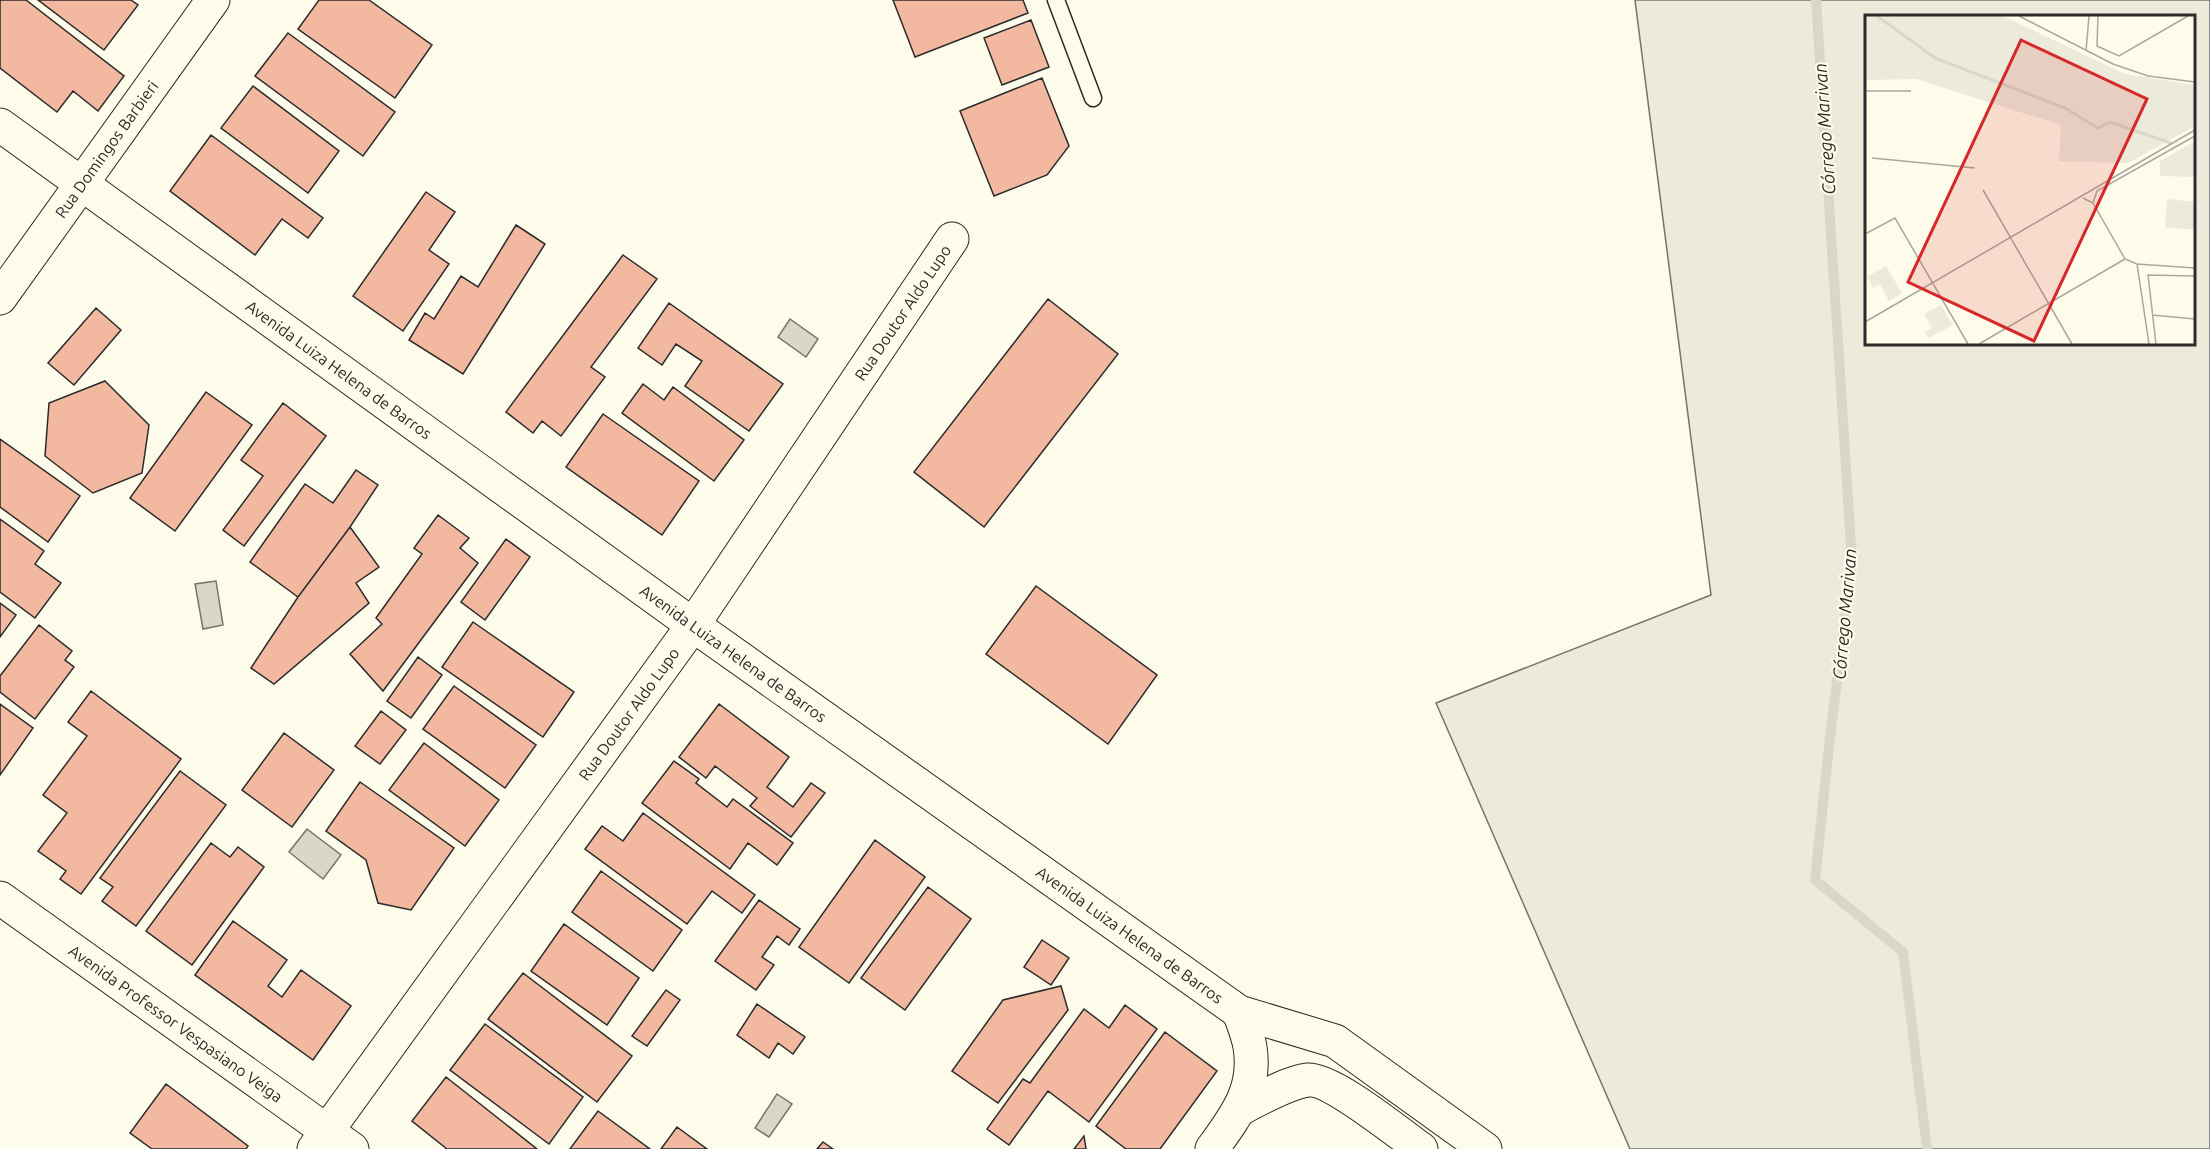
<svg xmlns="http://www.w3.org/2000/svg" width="2210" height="1149" font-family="Ubuntu,sans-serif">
<rect width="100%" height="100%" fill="#fdfbea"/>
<!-- green -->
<path fill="#ecebdb" stroke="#74746e" stroke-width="1.5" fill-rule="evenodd" d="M1635,0H2210V1149H1630L1436,703L1711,595ZM1866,16H2194V344H1866Z"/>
<!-- water -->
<path fill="#d8d7c9" stroke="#74746e" stroke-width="1.5" d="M790,319L818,339L806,357L778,337Z
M216,581L223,625L203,629L195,584Z
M307,829L341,855L323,879L289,852Z
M777,1094L792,1104L769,1137L755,1128Z"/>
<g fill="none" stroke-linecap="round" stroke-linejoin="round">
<!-- stream -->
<path stroke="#d8d7c9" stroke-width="10" d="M1816,0L1852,561L1829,746L1815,880L1903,952L1927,1149"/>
</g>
<!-- building -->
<path fill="#f2b8a0" stroke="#2b2b2b" stroke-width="1.5" d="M0,0H26L124,76L98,111L73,91L57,112L0,68Z
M38,0H131L138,5L104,50Z
M319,0H369L432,45L395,98L298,29Z
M893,0H1023L1028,13L915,57Z
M1031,20L1049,67L1002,85L984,38Z
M288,33L395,112L363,156L255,76Z
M1042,78L1069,146L1047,175L994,196L960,111Z
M253,86L339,151L308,193L221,128Z
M211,135L323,218L308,238L282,219L255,255L170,191Z
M426,192L455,212L429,250L449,264L403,331L353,296Z
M516,225L545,244L463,374L409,340L425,313L434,319L461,276L478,287Z
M623,255L657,279L591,367L605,377L561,436L542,421L533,433L506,412Z
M1048,299L1118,354L984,527L914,472Z
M669,303L783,384L749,431L685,386L702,361L676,344L662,365L638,348Z
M96,308L121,330L74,385L48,363Z
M105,381L149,425L142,473L93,493L45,456L49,403Z
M643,384L664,400L673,387L744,440L714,481L622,413Z
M206,392L252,425L175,531L130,498Z
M283,403L326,436L244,546L223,530L263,476L241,460Z
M603,414L699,481L662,535L566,467Z
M0,439L80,496L48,542L0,507Z
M356,470L378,485L350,527L298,597L250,562L305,484L333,503Z
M438,515L469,538L460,548L478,563L383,691L350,654L382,624L376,618L422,554L414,548Z
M0,519L44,551L35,564L61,583L35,618L0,592Z
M350,527L379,567L356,583L369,603L274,684L251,668L298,597Z
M506,539L530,557L485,620L461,602Z
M1036,586L1157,675L1108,744L986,654Z
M0,603L16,615L0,637Z
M473,622L574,692L543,737L442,667Z
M39,625L72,651L65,660L74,667L35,719L0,692V676Z
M418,657L442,675L411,718L387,701Z
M454,686L536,745L505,788L423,729Z
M91,691L181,759L81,894L60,879L66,871L38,851L67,813L43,795L87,736L68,722Z
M0,704L33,728L0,775Z
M719,704L789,757L767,787L793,807L811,783L825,793L791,837L750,806L757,798L715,766L706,778L679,757Z
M381,711L406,730L380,764L355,746Z
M284,733L334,770L292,827L242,790Z
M424,743L499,800L465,846L389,790Z
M674,761L699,779L696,783L727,807L733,799L793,843L777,865L748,843L730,869L642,803Z
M180,771L226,805L136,926L102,901L113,887L100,878Z
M360,782L454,848L411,910L378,903L366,860L326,831Z
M643,813L755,895L742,913L712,891L687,924L585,849L602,826L623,841Z
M875,840L925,877L849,983L799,947Z
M211,843L230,857L238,847L264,867L192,965L146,931Z
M601,871L682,930L653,971L572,912Z
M928,887L971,919L905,1010L861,978Z
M759,900L800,929L789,945L777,936L762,957L774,965L756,990L715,961Z
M233,921L287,960L268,986L282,997L301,970L351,1006L313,1060L195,975Z
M564,924L639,978L607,1025L531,971Z
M1042,940L1069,958L1051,985L1024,967Z
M523,973L632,1056L597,1102L488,1019Z
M1061,986L1068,1010L998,1103L952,1071L1003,1000Z
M666,990L680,1000L647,1046L632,1036Z
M757,1004L805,1037L793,1054L778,1043L769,1058L737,1035Z
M1125,1005L1157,1029L1089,1122L1048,1091L1009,1145L987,1129L1023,1079L1030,1083L1084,1009L1109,1028Z
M485,1024L583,1097L549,1144L450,1070Z
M1165,1032L1217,1071L1160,1149H1126L1096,1126Z
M446,1077L537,1149H447L412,1121Z
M166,1084L248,1146L246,1149H152L130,1133Z
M598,1111L650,1149H570Z
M677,1127L707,1149H661Z
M1084,1136L1086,1149H1074Z
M823,1142L833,1149H817Z"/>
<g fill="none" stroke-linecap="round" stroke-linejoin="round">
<defs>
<path id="lane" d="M1056,0L1093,98"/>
<g id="street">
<path id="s1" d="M0,298L213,0"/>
<path id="s2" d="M314,1149L693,625L952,239"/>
</g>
<g id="secondary">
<path id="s3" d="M0,125L693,625L1239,1012L1335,1041L1485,1149"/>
<path id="s4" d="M0,898L352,1149"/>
<path d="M1240,1109C1257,1100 1289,1082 1308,1080C1331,1078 1400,1134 1421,1149"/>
<path d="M1212,1149C1235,1117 1257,1090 1250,1047C1248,1035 1243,1023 1239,1012"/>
</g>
</defs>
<!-- lane casing -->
<use href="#lane" stroke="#2b2b2b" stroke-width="19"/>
<!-- street casing -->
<use href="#street" stroke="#2b2b2b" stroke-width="35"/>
<!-- secondary casing -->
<use href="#secondary" stroke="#2b2b2b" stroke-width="35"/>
<!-- lane -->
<use href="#lane" stroke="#fdfbea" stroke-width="16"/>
<!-- street -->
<use href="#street" stroke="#fdfbea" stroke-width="33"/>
<!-- secondary -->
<use href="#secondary" stroke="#fdfbea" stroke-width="33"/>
</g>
<g text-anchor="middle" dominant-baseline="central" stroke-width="4.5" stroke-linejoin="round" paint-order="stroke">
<!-- street labels -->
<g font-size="16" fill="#2b2b2b" stroke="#fdfbea">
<text stroke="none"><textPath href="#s1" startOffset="183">Rua Domingos Barbieri</textPath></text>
<text stroke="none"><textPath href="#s2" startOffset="1023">Rua Doutor Aldo Lupo</textPath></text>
<text stroke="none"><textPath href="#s3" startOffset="418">Avenida Luiza Helena de Barros</textPath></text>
<text stroke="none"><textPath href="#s3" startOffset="904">Avenida Luiza Helena de Barros</textPath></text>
<text stroke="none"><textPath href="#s2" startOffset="537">Rua Doutor Aldo Lupo</textPath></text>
<text stroke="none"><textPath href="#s3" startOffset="1390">Avenida Luiza Helena de Barros</textPath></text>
<text stroke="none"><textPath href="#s4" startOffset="216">Avenida Professor Vespasiano Veiga</textPath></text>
</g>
<!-- water labels -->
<g font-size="18" font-style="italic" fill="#2b2b2b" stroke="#fdfbea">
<text transform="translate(1824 129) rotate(-94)">Córrego Marivan</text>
<text transform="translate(1844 614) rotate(-85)">Córrego Marivan</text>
</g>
</g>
<!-- overview -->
<g transform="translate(1865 15)">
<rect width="330" height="330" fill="#fdfbea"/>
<path d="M0,1H138L260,59L330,70V111L263,148L194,146L196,110L51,64L0,65ZM330,126V162L295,161V146ZM302,184L330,187V215L300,212ZM21,251L37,278L24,286L15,269L8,273L2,262ZM76,290L88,310L63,323L60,317L67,313L59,299Z" fill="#ecebdb"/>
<path fill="none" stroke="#d8d7c9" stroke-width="3" d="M12,1L70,43L200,93L233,113L245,107L306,128"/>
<path fill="none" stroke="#a9a89e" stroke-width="1.5" d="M154,1L248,49L283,61L330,67M233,1L232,31L254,41L323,1M221,36L224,1M0,76H46M7,143L110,153M118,175L207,329M218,183L228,188L260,244L272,249L284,329M228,188L232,176L330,121M0,219L30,203L103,329M272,249L330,253M287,300L330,304M0,307L330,115M114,329L260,244M291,329L283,260L330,261"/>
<path fill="#d62828" fill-opacity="0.15" stroke="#d62828" stroke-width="3" d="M156,25L282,84L169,326L43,267Z"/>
<rect width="330" height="330" fill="none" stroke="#2b2b2b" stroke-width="3"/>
</g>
</svg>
